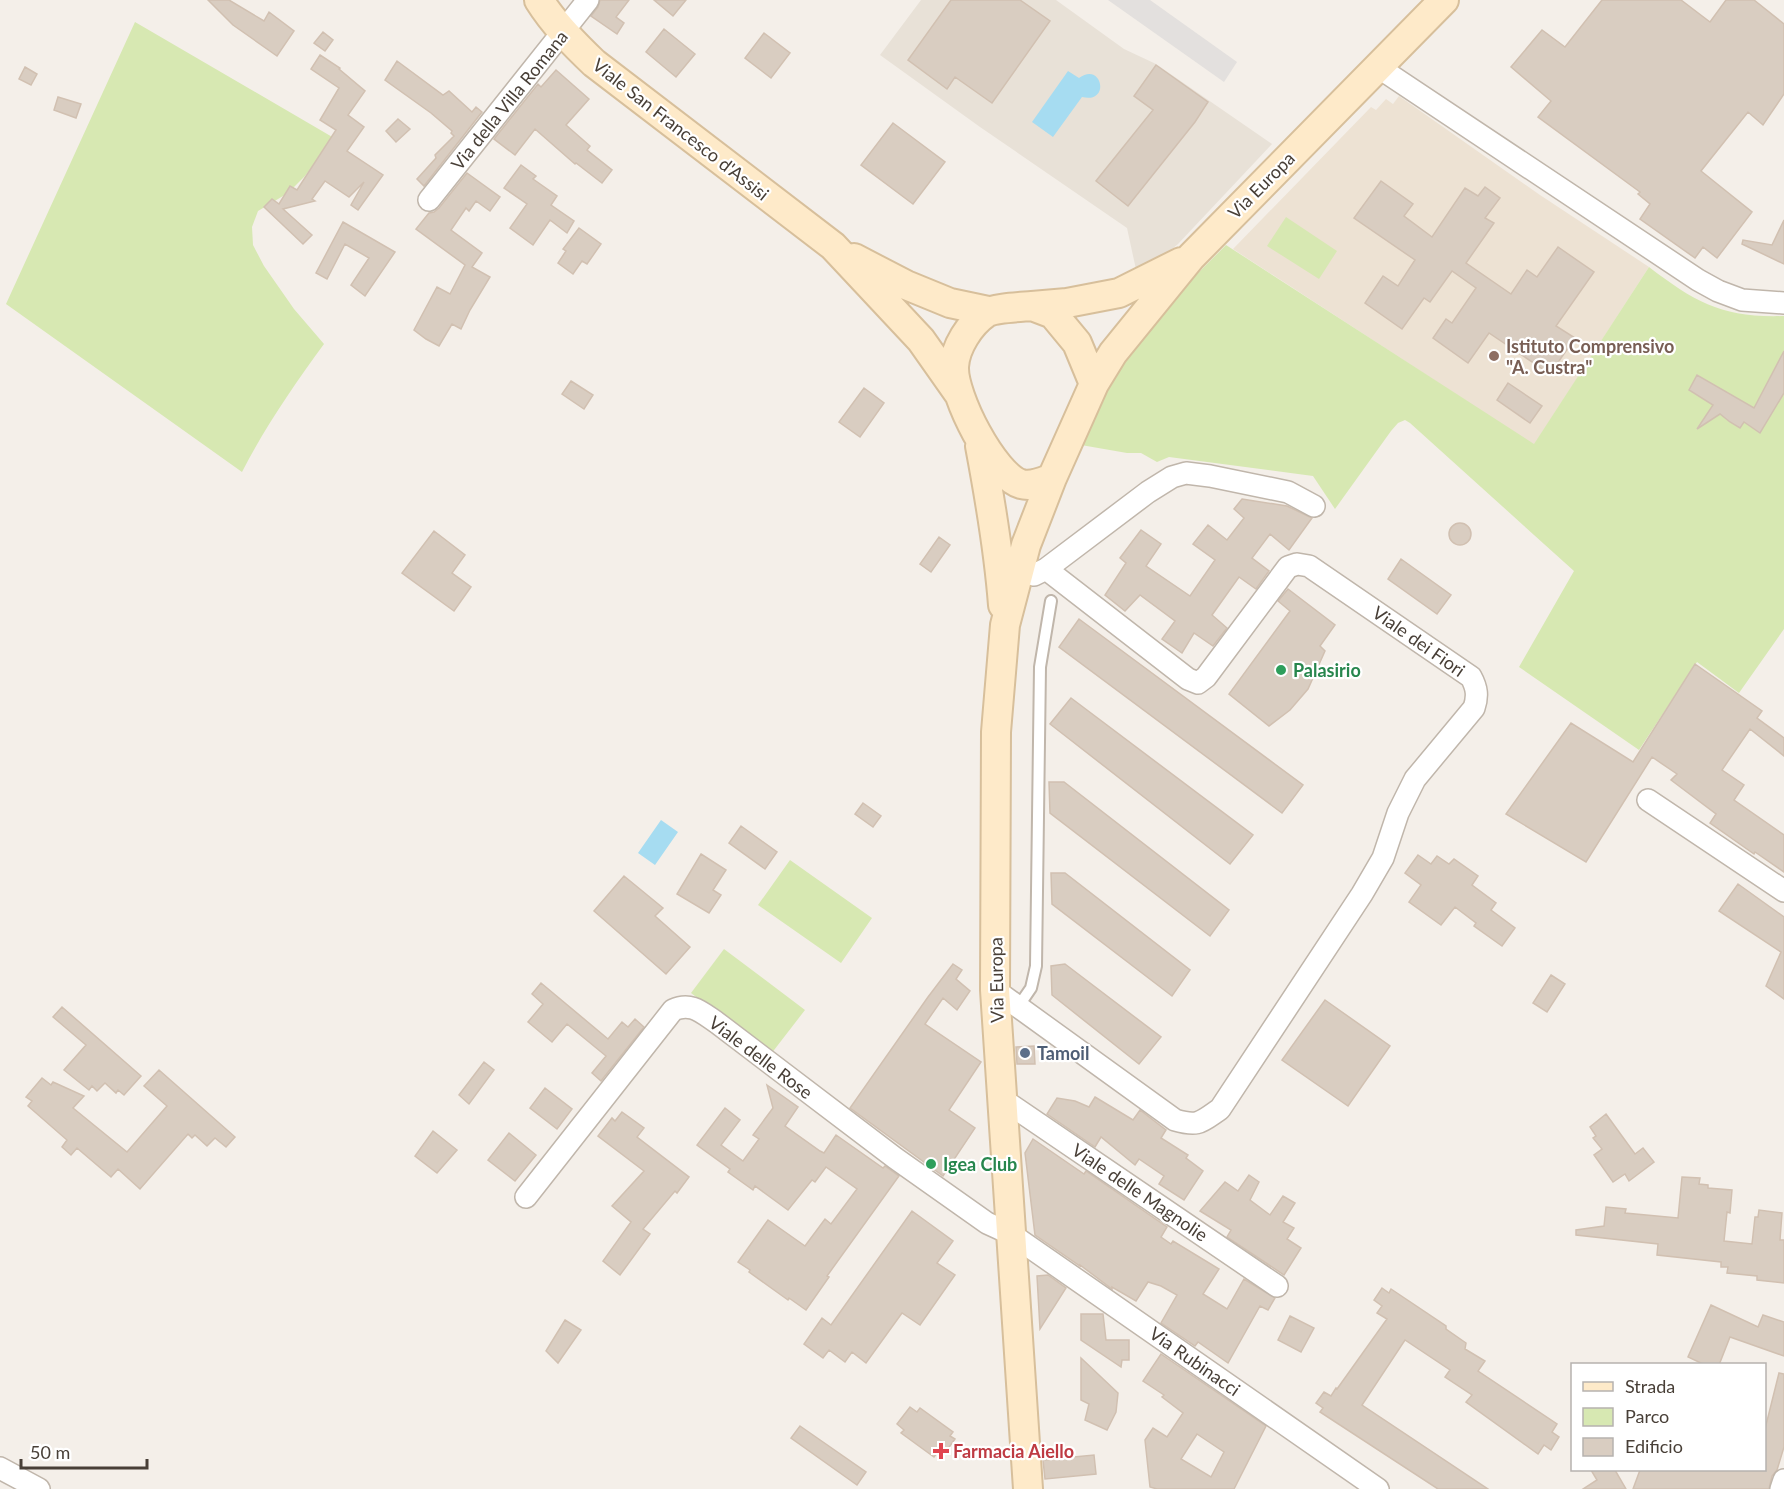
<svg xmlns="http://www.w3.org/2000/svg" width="1784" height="1489" font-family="Lato,sans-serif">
<rect width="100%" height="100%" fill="#f4efe9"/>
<!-- residential -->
<path fill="#e8e1d7" d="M921,0H1056L1124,49L1156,64L1272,144L1178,244L1160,259L1137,274L1127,228L980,127L880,55Z"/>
<!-- education -->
<path fill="#ede2d3" d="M1399,96L1540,195L1649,267L1534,445L1233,249L1371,107L1376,110L1386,99L1393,104Z"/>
<!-- green -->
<path fill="#d7e8b2" d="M135,22L334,138L305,176L288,193L258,211L252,227L253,245L264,266L294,309L324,344C294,385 265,427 242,472L6,304Z
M1286,217L1337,251L1319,279L1267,246Z
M1226,245L1534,444L1649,267C1696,303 1723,318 1784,316V629L1739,693L1697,662L1639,750L1519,667L1574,571L1410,423L1405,420L1398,423L1391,431L1335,509L1313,476L1169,457L1157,462L1141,453H1127L1081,445L1098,405L1130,347L1168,303Z
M790,860L872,918L841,963L758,905Z
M724,949L805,1010L771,1054L691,993Z"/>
<!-- parking -->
<path fill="#e3e0de" d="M1108,0H1150L1237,62L1224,82Z"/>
<!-- water -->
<path fill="#a6dcf1" d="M1068,71L1079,78C1102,61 1111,104 1082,97L1053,137L1032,122Z
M661,820L678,832L655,865L638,853Z"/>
<!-- building -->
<path fill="#d9cdc1" stroke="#d1c0b1" stroke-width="1.5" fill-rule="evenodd" d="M208,0H229L264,21L269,12L294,31L277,56L233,25Z
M600,0H629L616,17L624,23L617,34L591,16L598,7Z
M654,0H686L673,16Z
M951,0H1020L1050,21L992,103L955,77L947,89L908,60Z
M1602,0H1681L1710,22L1726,0H1754L1784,24V94L1763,125L1748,112L1701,171L1752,212L1717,258L1703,247L1695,258L1640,219L1650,204L1638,194L1640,192L1538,117L1551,101L1511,67L1542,30L1565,47Z
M664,29L695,54L676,77L646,52Z
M323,32L333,40L325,51L314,43Z
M764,33L790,53L771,78L745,58Z
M320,55L340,68L339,69L365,91L348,115L364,127L347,151L383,175L358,210L351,205L364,182L349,197L325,181L312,199L315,201L283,209L312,235L303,244L264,207L272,199L279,204L290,186L297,190L336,130L320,120L339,88L311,69Z
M397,61L443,95L449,91L472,112L476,107L482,112L424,186L417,179L436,158L435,155L454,136L451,133L452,131L431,113L385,80Z
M1156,65L1208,102L1195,122L1128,206L1096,181L1153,110L1134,96Z
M25,67L37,74L31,85L19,79Z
M556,70L589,99L566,125L590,146L587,150L612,170L602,183L576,163L575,164L535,129L515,155L494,139L538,84L541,87Z
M58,97L81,104L76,118L54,110Z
M398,119L410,129L396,142L386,131Z
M893,123L945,162L913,204L861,165Z
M521,165L536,176L533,179L557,196L551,205L574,221L567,233L550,220L533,245L510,228L527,204L504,188Z
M467,173L500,197L490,211L476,201L469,211L466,208L451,230L482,253L472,267L490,277L470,310L461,329L452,324L439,346L426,339L414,330L437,287L450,294L465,265L416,229L429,213L434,212L439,208Z
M1381,181L1413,204L1404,216L1432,237L1465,188L1478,196L1485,187L1500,198L1485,218L1494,223L1466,263L1511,294L1527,270L1537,277L1558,247L1594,272L1556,326L1575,338L1550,374L1489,333L1468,363L1433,338L1446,319L1452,323L1476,288L1452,271L1430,302L1424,298L1402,329L1365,303L1383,276L1398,286L1415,260L1354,218Z
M1784,220V264L1742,244L1743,240L1772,245Z
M343,222L395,252L365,296L351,285L369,258L345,244L327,279L316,273Z
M579,228L601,244L587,264L582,261L573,274L558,263L566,251L563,249Z
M1784,351V393L1760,433L1744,422L1740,428L1730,422L1720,414L1697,429L1713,405L1689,390L1697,375L1754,408Z
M571,381L593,395L584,409L562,394Z
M1508,383L1542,406L1530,423L1497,400Z
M864,388L884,403L860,437L839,422Z
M1242,499L1287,506L1312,518L1289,550L1270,534L1252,558L1269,571L1256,589L1239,577L1212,615L1227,628L1213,646L1194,633L1182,653L1162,639L1175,621L1140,595L1125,611L1105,595L1126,563L1120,558L1141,530L1161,544L1146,566L1190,596L1215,560L1193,544L1208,525L1227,540L1244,518L1234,509Z
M1449 534a11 11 0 1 1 22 0a11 11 0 1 1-22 0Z
M434,531L465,555L452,573L471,587L454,611L402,573Z
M939,537L950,545L931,572L920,564Z
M1401,559L1451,595L1437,614L1388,579Z
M1288,589L1335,625L1320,646L1325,651L1308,689L1290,710L1269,726L1229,694L1290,611L1278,601Z
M1079,619L1303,785L1282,813L1059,647Z
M1695,664L1762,711L1757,718L1784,738V756L1750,729L1722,770L1744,785L1734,800L1784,835V872L1755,852L1754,854L1710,823L1716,814L1671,780L1677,774L1652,757L1586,862L1506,814L1571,723L1633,762Z
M1071,698L1253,835L1230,864L1050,724Z
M1049,782H1064L1229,910L1210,936L1050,813Z
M863,803L881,816L873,827L855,814Z
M741,826L777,852L765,869L729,843Z
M701,854L726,870L713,890L721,895L709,913L677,894Z
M1418,855L1431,864L1437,856L1449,864L1454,859L1478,876L1472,885L1496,903L1491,910L1515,928L1502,946L1474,926L1476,923L1455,907L1441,925L1409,902L1421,885L1405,873Z
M1051,873H1065L1190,970L1172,996L1052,904Z
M624,876L663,908L655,916L690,947L666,974L594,911Z
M1738,884L1784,917V999L1766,986L1781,952L1719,911Z
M953,964L962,970L956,979L970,991L957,1010L943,998L925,1024L981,1062L949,1110L975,1128L943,1176L850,1108L928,997Z
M1065,964L1161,1037L1139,1064L1052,995L1051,966Z
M1551,975L1565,984L1547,1012L1533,1003Z
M541,983L608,1039L622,1022L628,1027L635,1019L644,1027L601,1081L592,1073L606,1056L567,1024L552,1042L528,1022L543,1004L532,994Z
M1325,1000L1390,1046L1348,1106L1282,1060Z
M62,1007L141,1076L124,1095L118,1090L116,1093L105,1083L97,1091L92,1086L89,1090L64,1070L86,1045L53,1017Z
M1034,1046L1035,1064H1017L1016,1047Z
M484,1062L494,1070L469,1104L459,1095Z
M159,1070L235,1137L226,1147L215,1138L207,1146L195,1135L192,1138L188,1134L140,1189L118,1169L111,1177L77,1148L71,1155L62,1147L67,1140L28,1106L32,1101L26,1097L42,1078L51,1085L53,1082L84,1096L73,1108L127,1152L167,1106L144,1086Z
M767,1085L798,1107L785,1126L820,1151L824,1153L836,1135L883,1168L885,1166L899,1176L827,1276L829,1277L806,1310L789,1298L788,1300L749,1272L750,1270L738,1262L768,1220L805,1246L825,1219L831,1224L857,1189L826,1167L815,1182L812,1180L788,1210L755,1186L753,1190L728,1172L730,1169L697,1145L725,1108L740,1120L721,1145L743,1161L759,1139L753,1135L773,1108Z
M545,1088L572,1109L557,1129L530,1108Z
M1095,1097L1133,1120L1140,1110L1166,1130L1161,1138L1188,1155L1186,1158L1203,1171L1184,1200L1159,1184L1164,1176L1139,1159L1135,1165L1101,1137L1095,1147L1047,1114L1057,1098L1075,1101L1089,1107Z
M622,1112L644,1128L637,1137L689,1177L677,1193L675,1191L643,1229L650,1234L620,1275L603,1261L631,1222L612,1206L644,1171L598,1136L612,1118L615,1121Z
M1606,1114L1635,1154L1643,1148L1654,1162L1629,1181L1625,1174L1613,1182L1594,1155L1602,1149L1593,1138L1596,1136L1590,1127Z
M433,1131L457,1150L437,1173L415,1156Z
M509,1133L536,1155L515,1181L488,1160Z
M1033,1139L1084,1174L1086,1171L1167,1227L1161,1237L1171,1244L1173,1241L1219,1269L1203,1294L1227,1309L1244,1279L1275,1298L1268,1310L1260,1306L1228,1363L1198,1342L1195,1346L1161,1323L1177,1295L1161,1286L1148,1282L1136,1301L1112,1287V1289L1080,1265V1266L1035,1235L1025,1153Z
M1249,1175L1259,1182L1250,1200L1270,1215L1283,1196L1295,1203L1283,1222L1294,1228L1287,1239L1301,1248L1284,1275L1227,1237L1231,1230L1200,1211L1225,1182L1238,1191Z
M1682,1177L1700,1178L1699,1184L1708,1185V1188L1732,1190L1730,1213L1727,1212L1724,1241L1752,1244L1755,1217H1758L1759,1210L1782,1213L1780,1240H1784V1283L1757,1280V1276L1727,1273L1728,1267H1721V1262L1657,1255L1658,1244L1576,1235V1230L1604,1226L1606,1207L1626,1209L1625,1213L1678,1218Z
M912,1211L953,1241L937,1263L955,1275L920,1325L902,1313L866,1363L852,1352L845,1362L829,1350L823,1358L804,1344L822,1318L831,1325Z
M1048,1275L1066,1288L1040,1329L1037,1276Z
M1382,1288L1389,1293L1391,1289L1446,1326V1329L1466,1343L1465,1349L1485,1361L1478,1371L1557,1424L1552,1432L1559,1437L1551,1450L1544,1445L1538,1454L1466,1402L1472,1395L1445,1377L1450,1370L1405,1340L1362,1405L1488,1489H1438L1320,1412L1323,1408L1316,1403L1324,1392L1331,1396L1336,1388L1337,1389L1387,1319L1377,1313L1382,1306L1374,1300Z
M1711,1305L1758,1327L1763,1315L1784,1322V1356L1730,1337L1719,1365H1705L1688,1357Z
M1081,1314H1103L1106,1340H1129V1360H1122L1121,1367L1081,1340Z
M1290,1316L1314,1328L1301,1352L1278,1340Z
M565,1320L581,1330L558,1363L546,1351Z
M1161,1354L1266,1426L1234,1489H1157L1150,1487L1145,1440L1153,1428L1167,1437L1183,1413L1162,1397L1164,1395L1143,1381ZM1197,1434L1224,1452L1211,1477L1181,1459Z
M1081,1358L1118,1393L1116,1412L1107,1430L1085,1420L1089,1404L1081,1400Z
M1779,1373L1784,1374V1447L1777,1470L1772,1476L1769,1489H1633L1640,1470H1764V1433Z
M910,1407L917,1412L920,1408L953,1432L950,1436L955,1439L942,1457L937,1453L934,1457L901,1433L904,1430L897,1424Z
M800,1426L866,1472L857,1485L791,1438Z
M1094,1455L1096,1474L1045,1479L1043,1460Z
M1591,1470H1615L1626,1489H1583L1597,1480Z"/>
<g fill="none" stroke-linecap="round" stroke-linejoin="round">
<defs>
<path id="lane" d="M1018,1007L1031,988L1036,966L1040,667L1051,601"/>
<path id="street" d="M1378,67L1698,280L1718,291L1742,300L1784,303
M429,200L588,0
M1034,575L1046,569L1148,492L1172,477L1186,473L1210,476L1288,492L1314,506
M1648,800L1784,891
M995,990L1175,1120C1199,1127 1201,1122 1220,1109L1362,894L1383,858L1398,813L1415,779L1474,708C1478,696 1477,688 1471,677L1309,566L1297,564L1288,567L1206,677L1198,683L1188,679L1046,569
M1002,1099L1277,1286
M526,1197L673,1010C691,1002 701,1012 716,1022L895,1158L987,1223L1011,1234L1378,1489
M0,1468L39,1489
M1781,1489L1784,1480"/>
<path id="secondary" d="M539,0C554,24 574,44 594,63L833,246L921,340L959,394
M854,258L906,285L950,303L988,311
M1032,306L1053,314L1077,343L1094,384L1052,478C1042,482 1032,487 1021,484C993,475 953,396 954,367C955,347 970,324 986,313C994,308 1021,307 1032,306Z
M1032,306L1067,303L1119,293L1181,262
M1094,384L1113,353L1191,257L1444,0
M980,446C990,499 999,552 1003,605
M1028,1489L995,990L996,732L1005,625L1026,545L1052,478"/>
</defs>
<!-- lane casing -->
<use href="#lane" stroke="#c0b6ab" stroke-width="14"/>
<!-- street casing -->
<use href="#street" stroke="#c0b6ab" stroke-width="24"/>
<!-- secondary casing -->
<use href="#secondary" stroke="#d7bf9b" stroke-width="32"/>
<!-- lane -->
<use href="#lane" stroke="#fff" stroke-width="10"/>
<!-- street -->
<use href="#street" stroke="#fff" stroke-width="21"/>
<!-- secondary -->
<use href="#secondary" stroke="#feeac9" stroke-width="28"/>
</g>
<!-- markers -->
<circle fill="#8d6e63" stroke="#fff" stroke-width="2" cx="1494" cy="356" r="6"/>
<g fill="#2e9e5b" stroke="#fff" stroke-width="2">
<circle cx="1281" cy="670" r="6"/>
<circle cx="931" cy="1164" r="6"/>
</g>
<circle fill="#5c6f8a" stroke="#fff" stroke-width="2" cx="1025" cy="1053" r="6"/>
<path fill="#e0444e" stroke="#fff" stroke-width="2" d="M938 1442h6v6h6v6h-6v6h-6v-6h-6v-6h6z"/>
<g text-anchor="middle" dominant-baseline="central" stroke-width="4.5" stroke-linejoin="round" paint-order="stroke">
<!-- street labels -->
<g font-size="18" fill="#483f37" stroke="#fff">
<text transform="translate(509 100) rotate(-51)">Via della Villa Romana</text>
<text transform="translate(681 129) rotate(38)">Viale San Francesco d'Assisi</text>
<text transform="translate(1261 185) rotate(-45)">Via Europa</text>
<text transform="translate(1419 641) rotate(35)">Viale dei Fiori</text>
<text transform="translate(996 980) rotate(-91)">Via Europa</text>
<text transform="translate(761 1057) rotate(37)">Viale delle Rose</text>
<text transform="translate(1140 1192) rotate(34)">Viale delle Magnolie</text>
<text transform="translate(1195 1361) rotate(35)">Via Rubinacci</text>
</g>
<!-- education labels -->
<g font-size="18" font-weight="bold" fill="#785e54" stroke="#fff" text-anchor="start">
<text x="1506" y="346">Istituto Comprensivo<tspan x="1506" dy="21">"A. Custra"</tspan></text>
</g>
<!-- leisure labels -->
<g font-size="18" font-weight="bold" fill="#27864d" stroke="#fff" text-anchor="start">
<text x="1293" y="670">Palasirio</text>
<text x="943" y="1164">Igea Club</text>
</g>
<!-- service labels -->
<g font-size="18" font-weight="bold" fill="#4e5e75" stroke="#fff" text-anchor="start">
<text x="1037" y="1053">Tamoil</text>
</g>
<!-- health labels -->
<g font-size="18" font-weight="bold" fill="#be3a42" stroke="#fff" text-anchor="start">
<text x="953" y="1451">Farmacia Aiello</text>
</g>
</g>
<!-- legend -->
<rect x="1571" y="1363" width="195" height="108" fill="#ffffff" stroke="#b6b2af" stroke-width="1.5"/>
<rect x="1583" y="1382" width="30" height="9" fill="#feeac9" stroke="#b6b2af" stroke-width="1.5"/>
<text x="1625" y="1393" font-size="18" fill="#483f37">Strada</text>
<rect x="1583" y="1408" width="30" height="18" fill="#d7e8b2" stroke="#b6b2af" stroke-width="1.5"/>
<text x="1625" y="1423" font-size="18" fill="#483f37">Parco</text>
<rect x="1583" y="1438" width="30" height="18" fill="#d9cdc1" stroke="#b6b2af" stroke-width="1.5"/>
<text x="1625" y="1453" font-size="18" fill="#483f37">Edificio</text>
<!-- scale -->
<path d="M21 1459v9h126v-9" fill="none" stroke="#483f37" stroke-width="3"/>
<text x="30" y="1459" font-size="18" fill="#483f37" stroke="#ffffff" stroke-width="4.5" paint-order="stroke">50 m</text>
</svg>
